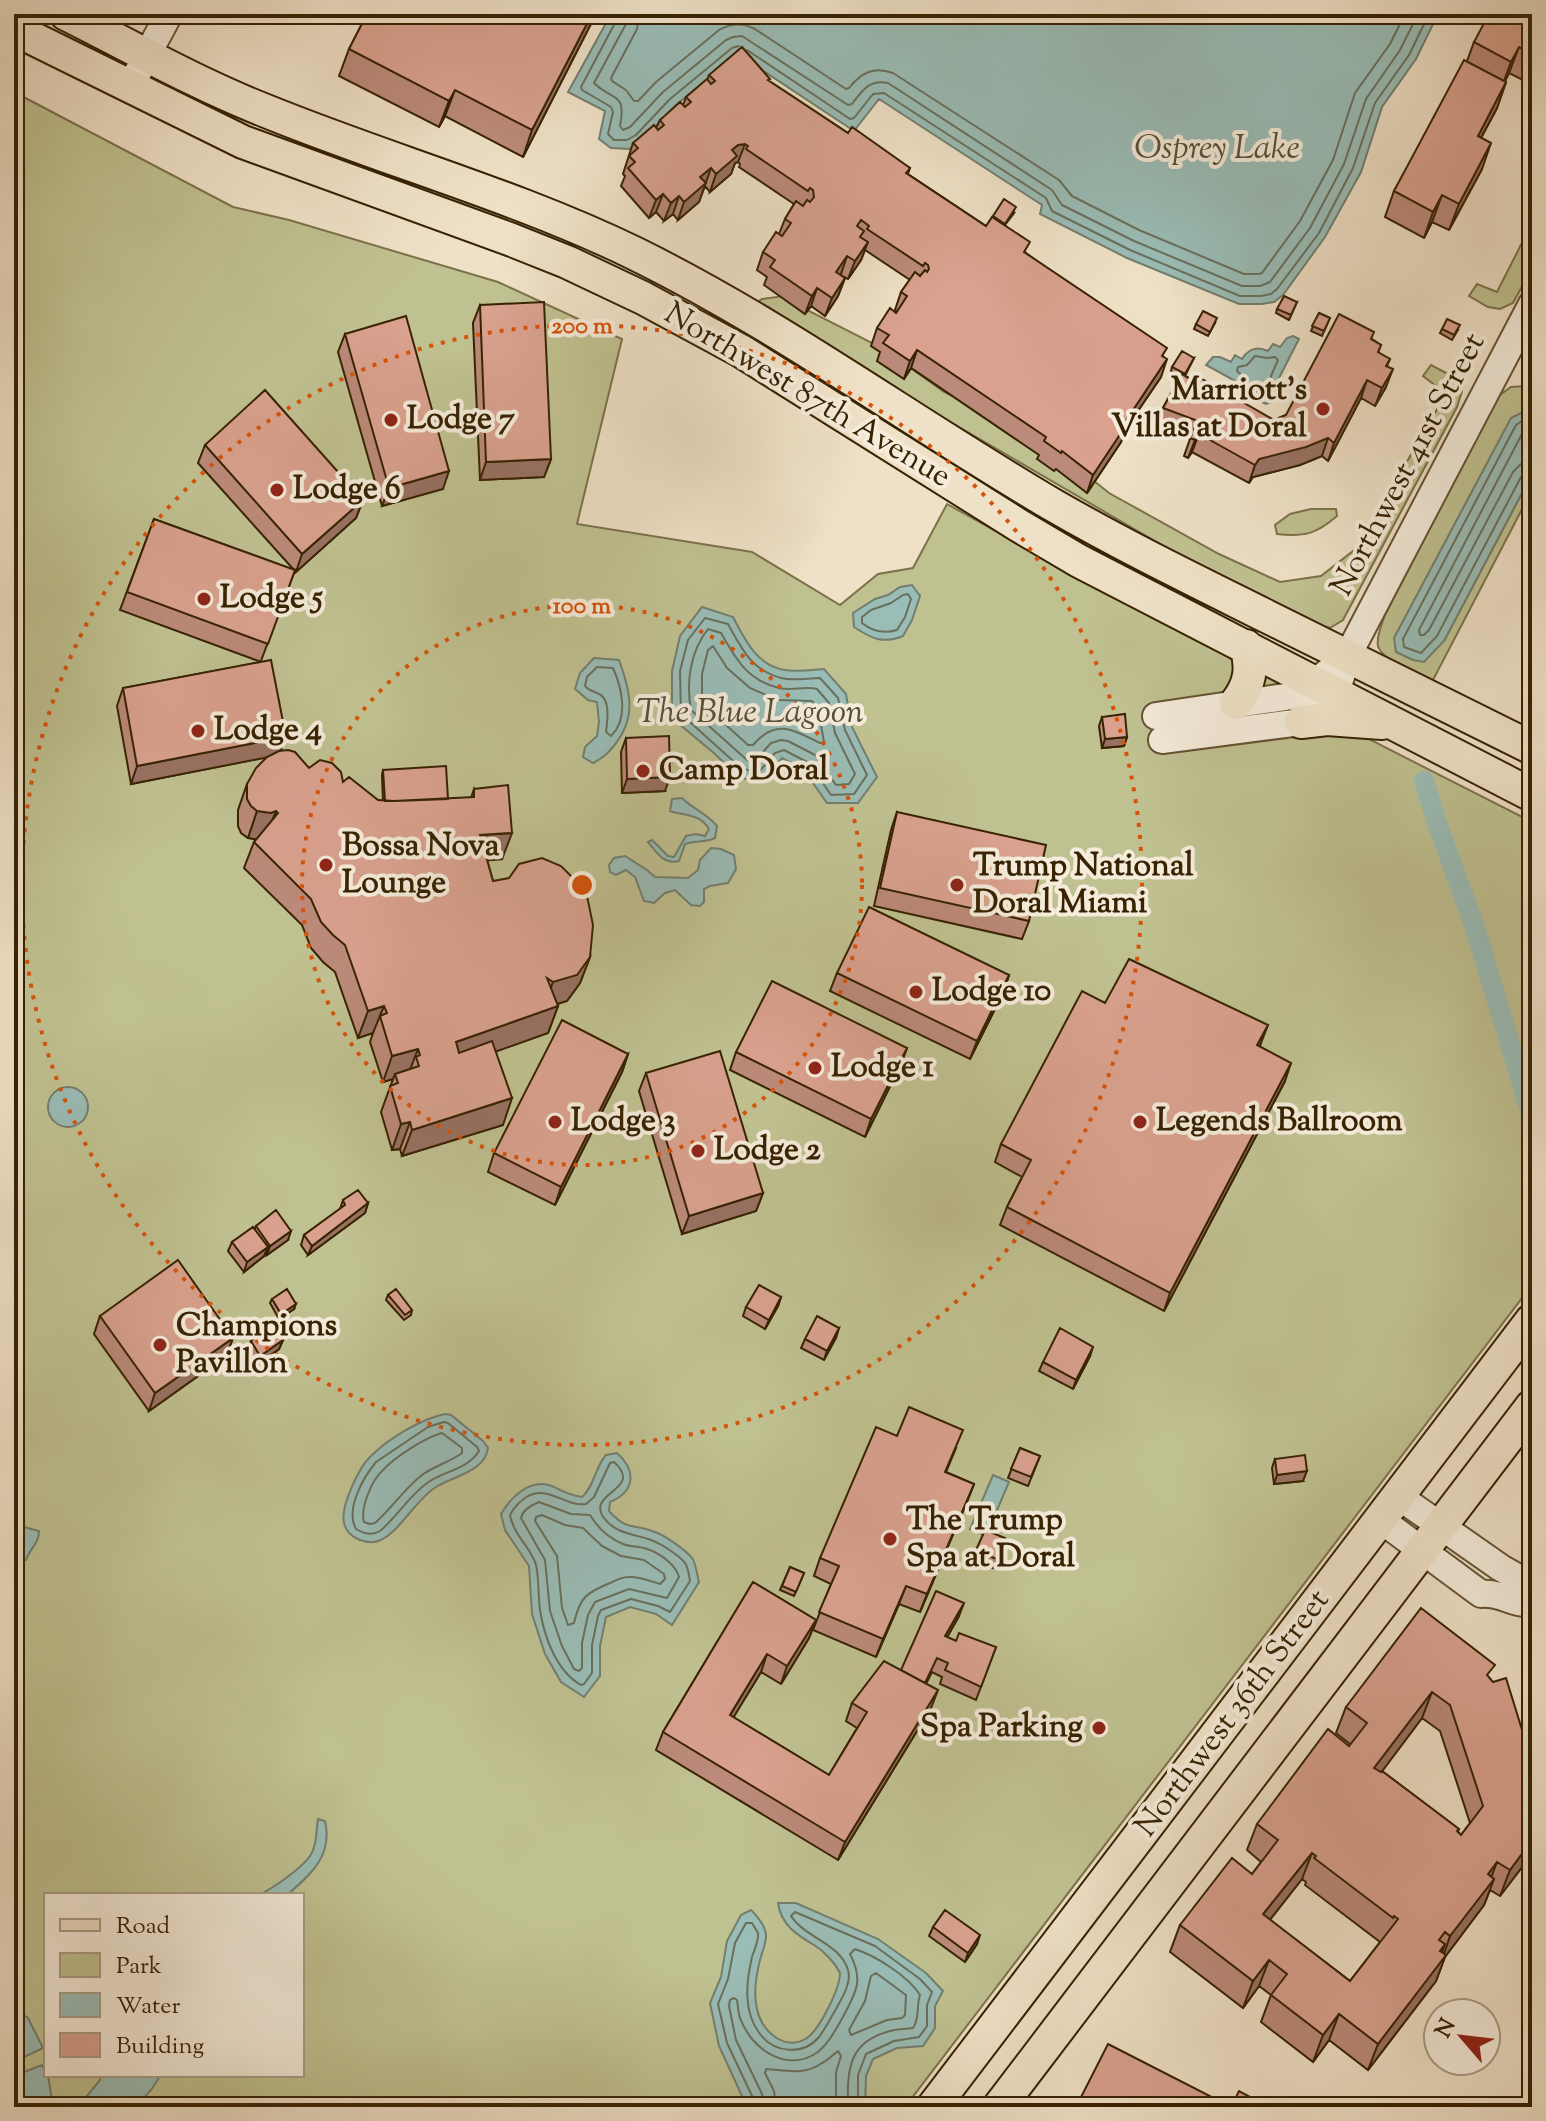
<svg xmlns="http://www.w3.org/2000/svg" width="1546" height="2121" font-family="'Sorts Mill Goudy',serif">
<rect width="100%" height="100%" fill="#efe1c7"/>
<filter id="stains"><feTurbulence type="fractalNoise" baseFrequency=".0025" numOctaves="4"/><feColorMatrix values="0 0 0 0 .2 0 0 0 0 .09 0 0 0 0 .02 0 0 0 .5 -.17"/></filter>
<radialGradient id="worn" r=".72"><stop offset=".6" stop-color="#630" stop-opacity="0"/><stop offset="1" stop-color="#630" stop-opacity=".3"/></radialGradient>
<!-- green -->
<path fill="#c0c191" stroke="#7c724a" stroke-width="2" fill-rule="evenodd" d="M14,92L233,207L289,220L498,282L622,339L577,524L752,552L840,605L878,574L913,568L947,504L1153,618L1226,655L1233,661L1291,687L1357,733L1532,822V1285L905,2107H14ZM46,1895H302V2075H46Z
M1532,223V268L1513,303L1500,309L1488,307L1469,296L1477,284L1497,292Z
M784,296L801,307L884,349L944,392L1038,436L1109,493L1219,554L1280,582L1321,576L1358,547L1440,404L1436,386L1423,376L1431,365L1454,377L1462,391L1457,407L1343,620L1330,628L1322,626L1196,565L751,306L762,299Z
M1527,386L1532,389V412L1525,411L1444,641L1532,474V490L1432,682C1419,675 1382,661 1378,646C1376,636 1382,624 1385,615L1497,397L1511,387Z
M1311,509H1336L1337,516C1316,534 1305,537 1277,534L1275,525L1290,514Z"/>
<!-- water -->
<path fill="#9abdb7" stroke="#727f6f" stroke-width="2" d="M611,14H1438L1416,59L1382,107L1361,172L1325,237L1283,295L1274,302L1262,304H1239L1127,258L1040,214L1042,205L879,99L854,131L738,54L676,105L641,142L629,149L611,148L599,139L605,111L568,92Z
M1293,336L1299,339L1279,378L1285,382L1276,400L1266,404L1236,390L1239,383L1206,365L1213,357H1220L1231,362L1235,355L1242,359C1249,348 1257,346 1268,351L1273,344L1280,347L1287,338Z
M1525,411L1532,412V474L1444,641L1424,662L1413,660L1396,652L1394,638L1511,418Z
M912,585L920,596L912,620L903,636C883,644 872,639 854,627L853,613L875,599L888,595L900,587Z
M702,607L733,617C745,640 757,666 785,670C797,672 812,670 824,669L846,694L852,727L877,777L858,803H827L803,769L782,758L762,781L739,778L715,754L672,718V671L680,636Z
M594,658L619,660C631,693 637,718 613,747C607,754 603,758 593,763L583,757L585,747L597,736L599,722L597,702L588,700L575,689L580,673Z
M682,798C694,810 705,812 717,826L715,838C705,843 696,840 685,844L679,861C664,865 657,853 648,842L652,840L668,856L674,857L686,836L696,834L705,836L709,829C701,814 685,816 670,811L672,799Z
M711,848L721,849L734,855L736,869L728,883L710,886L704,889V902L700,906L691,905L675,890L665,893L654,903L644,901L635,877L626,870L616,875L610,872L609,865L614,858L625,856L647,870L655,877L688,878L698,870L700,860Z
M48 1107a20 20 0 1 1 40 0a20 20 0 1 1-40 0Z
M445,1414L451,1415L483,1441L488,1448C485,1472 453,1476 436,1487C416,1499 397,1536 378,1541C373,1543 366,1542 360,1540C352,1537 346,1532 344,1523C340,1507 359,1467 371,1456C389,1438 421,1419 445,1414Z
M617,1453C636,1470 636,1491 610,1502L609,1511C628,1532 633,1523 655,1532C664,1535 686,1550 692,1558C696,1563 697,1575 699,1582L672,1625L656,1614L630,1607L606,1617L600,1646V1676L584,1697L561,1682L545,1654L532,1614L529,1566L505,1530L501,1514C511,1497 530,1478 552,1486C562,1491 571,1496 582,1497C594,1487 595,1467 606,1455Z
M993,1475L1009,1482L986,1536L970,1529Z
M24,1527L39,1531C39,1544 30,1548 26,1560L14,1564V1530Z
M318,1819L325,1821C333,1856 311,1874 287,1895H259C273,1888 301,1869 310,1856C317,1846 316,1831 318,1819Z
M778,1903H796L878,1939L926,1973L943,1991L935,2006V2028L923,2046L897,2048L873,2059L866,2076L865,2107H747L719,2046L710,2003L721,1977L727,1941L741,1915L751,1910C758,1917 766,1926 766,1936C766,1944 762,1952 760,1960C756,1976 753,1993 757,2009C761,2031 785,2052 807,2038C820,2029 840,1988 840,1973C835,1963 824,1951 814,1945C797,1935 781,1925 778,1903Z
M14,2009L28,2018L43,2048L14,2062Z
M42,2065L46,2075H48L53,2107H14V2076Z
M101,2075H161L151,2090L136,2107H78L100,2080Z"/>
<g fill="none" stroke-linecap="round" stroke-linejoin="round">
<!-- shore -->
<path stroke="#68705c" stroke-width="2" d="M617,14L616,21L581,87L582,90L611,107L613,112L608,134L614,140H627L636,135L670,99L732,48L739,46
M627,14L626,24L594,83C612,101 627,91 620,126L623,130L630,127L663,92L726,40L733,37L742,36L848,105L852,104C862,91 869,79 888,83L1052,190L1062,205L1134,241L1242,286H1260L1270,282L1310,228L1344,164L1366,99L1400,50L1418,14
M639,14L637,29L611,78L612,81L626,90L634,101H638L656,82L719,30C731,23 742,22 755,29L846,89L849,88C861,73 873,66 893,73L1059,180L1072,196L1139,230L1244,274H1259L1262,273L1300,221L1333,160L1355,93L1390,44L1405,14
M747,50L850,119L854,118L873,94L884,93L1046,198L1052,211L1130,250L1240,296H1261L1271,294L1277,289L1319,233L1353,168L1375,103L1409,55L1429,14
M1255,356L1267,358L1275,357L1278,360L1271,376L1273,387L1270,393L1266,395L1248,387L1245,378L1237,371L1238,367L1247,365Z
M1532,420L1525,419L1516,425L1403,639L1404,647L1421,653L1437,636L1521,477L1526,473H1532
M1532,430L1523,432L1419,630L1420,635H1424L1429,630L1513,472L1521,464L1532,463
M908,594L911,599L905,617L897,630C884,634 872,631 862,623V617L871,610L891,603L903,595Z
M705,618L728,624C742,649 751,670 781,678C793,681 808,678 820,678L838,698L845,730L867,775L854,794L831,795L809,763L784,750L775,753L759,772L742,769L681,714L680,671L688,640Z
M708,629L721,633C736,659 747,680 779,688C792,691 805,686 817,689L829,703L835,733L855,774L849,784L836,785L815,755L788,741L781,740L771,743L755,761L747,760L691,710C686,682 690,652 708,629Z
M713,646L727,668L750,688L778,700L812,701L818,709L824,742L820,743C793,730 776,718 753,745H748L702,703V674L708,650Z
M597,667L613,668C622,688 629,719 611,736L606,732C607,723 610,705 603,697C598,691 591,693 585,686L587,677Z
M444,1422L448,1423L477,1447L479,1451C469,1468 446,1471 430,1481C410,1494 398,1516 380,1531C372,1536 364,1534 356,1529C345,1509 363,1478 376,1462L428,1427Z
M442,1433L462,1448V1453C450,1462 434,1466 422,1475C404,1489 392,1508 375,1523L370,1524L364,1522C360,1507 372,1480 383,1470C395,1457 426,1437 442,1433Z
M610,1463L614,1462C645,1490 585,1492 604,1518C615,1533 632,1534 648,1539C657,1541 679,1555 685,1563C688,1567 689,1575 690,1581L670,1612L658,1606L631,1599L601,1610L598,1616L592,1645V1673L584,1684L581,1685C556,1671 544,1636 540,1610C538,1596 539,1577 536,1565C532,1549 514,1536 510,1515C514,1507 520,1501 528,1496C548,1485 565,1507 586,1504L594,1497Z
M539,1502L571,1514L590,1515C598,1528 608,1538 623,1544C630,1547 640,1546 647,1549C660,1553 676,1565 679,1577L667,1598L629,1589L595,1602L588,1615L582,1643V1668L579,1671L574,1669L562,1646L550,1611L545,1560L521,1518C522,1511 532,1505 539,1502Z
M542,1515L565,1525L583,1528L602,1546L621,1556L644,1560L664,1574L665,1579L660,1584C650,1581 639,1576 628,1577C622,1577 616,1580 610,1583C586,1593 580,1597 574,1623L568,1625L562,1608L557,1556L535,1521L536,1517Z
M876,1973L906,1995L905,2015L902,2018L887,2020L851,2035L849,2030L865,2001L871,1976Z
M754,2107L753,2098L727,2043L718,2004L728,1979L735,1943L746,1923H752C752,1923 758,1933 758,1933C759,1941 754,1950 752,1957C746,1983 743,2012 760,2034C774,2053 803,2056 819,2037C825,2029 830,2019 835,2011C841,1999 852,1984 848,1970C840,1943 805,1938 791,1916L795,1912L875,1946L920,1979L932,1992L927,2005V2026L919,2037L894,2041L866,2054L858,2075V2107
M764,2107L762,2094L736,2040L729,2006L730,2000L734,1998L737,2000C738,2005 738,2012 740,2018C751,2049 787,2074 818,2052C829,2043 836,2029 843,2017C856,1992 864,1981 850,1954L855,1949C876,1956 908,1976 920,1995C916,2006 920,2019 913,2028C907,2029 900,2029 894,2030C849,2040 847,2067 848,2107
M776,2107L774,2091L765,2073L766,2069C785,2070 804,2076 822,2063C828,2060 833,2055 838,2051L841,2056L836,2072V2107"/>
<!-- canal -->
<path stroke="#9abdb7" stroke-width="20" d="M1424,781L1437,823L1474,925L1532,1117"/>
<defs>
<path id="minor" d="M130,87L169,14
M1156,716L1292,696L1304,691L1328,672
M1162,740L1301,722L1322,708L1336,693L1347,657L1532,304
M1398,1496L1501,1568L1517,1577L1532,1582
M1381,1520L1481,1594C1502,1592 1513,1605 1532,1603"/>
<path id="major" d="M66,14C132,47 197,84 266,111C389,161 517,196 636,254C782,326 913,423 1053,505C1122,545 1194,580 1266,616C1354,660 1443,704 1532,748
M14,29L243,142L512,240L567,262L643,298L741,351L1018,525L1079,561L1532,795
M1236,703C1250,685 1253,668 1246,646
M1301,722L1327,719L1382,723
M933,2107L1532,1320
M999,2107L1532,1406"/>
</defs>
<!-- minor casing -->
<use href="#minor" stroke="#655233" stroke-width="30"/>
<!-- major casing -->
<use href="#major" stroke="#372202" stroke-width="36"/>
<!-- minor -->
<use href="#minor" stroke="#f5ecdb" stroke-width="26"/>
<!-- major -->
<use href="#major" stroke="#efe1c7" stroke-width="32"/>
</g>
<!-- wall -->
<path fill="#bb8a7a" stroke="#372202" stroke-width="2" fill-rule="evenodd" d="M367,14H596L523,157L445,116L439,127L339,76L349,49Z
M1532,14V66L1530,71L1525,81L1509,73L1505,81L1506,82L1497,108L1481,138L1482,169L1449,230L1432,222L1424,238L1385,217L1394,191L1467,61L1474,42Z
M709,75L769,81L848,133L910,168L908,174L986,226L1015,212L1005,225L1026,253L1164,357L1161,377L1125,430L1121,442L1087,493L1056,469L1054,471L1037,459L1039,455L911,368L904,379L877,361L880,352L871,346L877,328L897,312L895,310L901,292L910,280L865,250L861,260L848,279L840,275L845,278L838,296L825,316L811,306L805,314L764,285L767,277L757,270L763,252L779,234L785,219L794,204L739,167L740,164L738,162L735,163L731,174L710,192L705,186L699,202L678,220L673,214L664,221L656,212L649,218L621,186L625,176L623,174L633,143L656,128L660,120L683,105L686,97L707,80Z
M1297,302L1289,320L1276,313L1277,309Z
M480,305L551,459L544,477L480,480L473,323Z
M1319,313L1330,318L1322,336L1311,331Z
M1215,323L1208,336L1194,329L1196,324Z
M1442,329L1458,330L1452,340L1440,333Z
M345,334L443,489L382,506L338,352Z
M1372,339L1381,345L1378,353L1390,359L1387,366L1386,387L1375,406L1361,398L1328,461L1322,456L1300,465L1253,477L1249,483L1192,452L1188,458L1184,456L1190,439L1157,426L1163,408L1180,377L1171,371L1172,367L1194,358L1185,376L1274,420L1286,415Z
M205,445L363,500L356,518L296,572L295,570L261,661L286,737L280,751L309,768L343,782L378,800L383,801L382,775L383,770L448,799L471,798L474,789L502,859L487,860L493,881L590,957L580,983L567,1001L557,1004L558,1006L548,1033L496,1051L503,1125L402,1156L400,1149L392,1150L381,1112L393,1079L383,1082L370,1042L373,1033L358,1038L335,972L323,962L311,948L302,925L244,868L254,842L256,839L248,838L241,833L238,826V810L247,784L267,757L131,784L117,706L123,688L261,662L120,610L154,519L294,570L198,463Z
M1102,717L1127,737L1124,746L1102,748L1099,726Z
M626,738L665,791L622,793L621,752Z
M897,812L1029,921L1022,939L874,906L891,830Z
M837,973L1009,975L1003,993L970,1059L830,991Z
M1105,1003L1261,1043L1260,1046L1285,1081L1164,1311L1000,1225L1007,1207L1022,1177L995,1162L1001,1144Z
M907,1048L900,1066L865,1137L730,1070L736,1052Z
M628,1054L622,1072L555,1205L488,1172L494,1153Z
M646,1073L763,1193L756,1211L682,1234L639,1091Z
M343,1200L368,1203L365,1213L308,1255L301,1245L304,1235L340,1209Z
M256,1226L288,1240L267,1255L266,1253L264,1256L244,1272L228,1251L232,1242L255,1228Z
M388,1295L412,1310L411,1315L404,1320L386,1300Z
M781,1297L778,1306L765,1329L743,1316L746,1307Z
M272,1299L294,1309L279,1319L270,1303Z
M100,1316L233,1338L226,1356L149,1411L94,1334Z
M839,1328L824,1360L801,1348L805,1339Z
M283,1340L279,1349L257,1365L248,1351L251,1341Z
M1090,1356L1073,1389L1039,1371L1043,1362Z
M897,1436L956,1448L946,1472L974,1484L920,1612L899,1604L876,1657L813,1630L831,1584L814,1576L820,1558Z
M1020,1448L1040,1456L1028,1486L1008,1478Z
M1275,1459L1303,1481L1274,1484L1272,1468Z
M1002,1547L993,1568L973,1560L976,1550Z
M790,1567L804,1573L794,1596L780,1590Z
M753,1582L816,1620L809,1638L781,1684L761,1672L733,1717L829,1775L857,1728L846,1721L852,1703L901,1670L959,1616L947,1637L956,1641L996,1647L976,1700L940,1684L942,1677L932,1672L926,1684L931,1708L838,1860L656,1750L663,1732Z
M1490,1679L1532,1854L1500,1896L1490,1890L1484,1905L1445,1957L1436,1981L1368,2070L1329,2040L1313,2062L1261,2022L1271,1995L1259,1986L1243,2008L1170,1952L1180,1925L1252,1874L1261,1862L1247,1850L1257,1824L1350,1744L1336,1733L1346,1707ZM1422,1718L1440,1731L1470,1823L1461,1835L1458,1832L1459,1829L1382,1771ZM1302,1879L1306,1882L1305,1885L1380,1942L1350,1981L1270,1920Z
M933,1927L977,1944L965,1962L929,1936Z"/>
<!-- shaded-wall -->
<path fill="#987163" stroke="#372202" stroke-width="2" d="M592,14H596L523,157L532,130Z
M1519,47L1509,73L1501,89L1511,62Z
M1532,62L1530,71L1525,81Z
M1506,82L1497,108L1468,162L1478,136Z
M455,90L445,116L439,127L449,101Z
M1491,143L1482,169L1449,230L1459,204Z
M745,144L738,162L735,163L731,174L710,192L716,174L732,150L738,145Z
M711,168L699,202L678,220L684,202L700,177Z
M663,194L656,212L649,218L656,200Z
M1442,195L1432,222L1424,238L1433,212Z
M679,196L673,214L664,221L671,203Z
M868,242L861,260L848,279L855,261Z
M847,256L841,274L830,290L836,272Z
M845,278L838,296L825,316L832,298Z
M817,288L811,306L805,314L812,296Z
M917,350L911,368L904,379L910,361Z
M1167,359L1161,377L1125,430L1121,442L1087,493L1093,475L1125,422Z
M1393,369L1386,387L1375,406L1382,388Z
M1367,380L1361,398L1328,461L1334,443Z
M1199,434L1192,452L1188,458L1195,440Z
M1328,438L1322,456L1300,465L1253,477L1249,483L1255,465L1259,459Z
M551,459L544,477L480,480L486,462Z
M449,471L443,489L382,506L389,488Z
M363,500L356,518L296,572L302,554Z
M286,737L279,755L131,784L137,766Z
M1127,737L1124,746L1102,748L1105,739Z
M670,777L665,791L622,793L627,779Z
M257,811H276L266,837L262,840L248,838Z
M512,833L502,859L470,862L480,835Z
M590,957L580,983L567,1001L543,1008L553,982Z
M1009,975L1003,993L970,1059L977,1041Z
M384,1006L373,1033L358,1038L368,1011Z
M558,1006L548,1033L447,1069L456,1042Z
M1268,1025L1261,1043L1251,1063L1257,1045Z
M907,1048L900,1066L865,1137L871,1119Z
M418,1049L408,1075L395,1074L393,1079L383,1082L392,1056Z
M628,1054L622,1072L555,1205L561,1187Z
M1291,1063L1285,1081L1164,1311L1170,1293Z
M512,1098L503,1125L402,1156L412,1130Z
M410,1122L400,1149L392,1150L401,1124Z
M763,1193L756,1211L682,1234L689,1216Z
M368,1203L365,1213L308,1255L312,1246Z
M291,1231L288,1240L267,1255L270,1246Z
M268,1247L264,1256L244,1272L247,1262Z
M781,1297L778,1306L765,1329L769,1320Z
M296,1304L294,1309L279,1319L281,1314Z
M839,1328L836,1338L824,1360L827,1351Z
M233,1338L226,1356L149,1411L155,1393Z
M283,1340L279,1349L257,1365L260,1356Z
M1093,1347L1090,1356L1073,1389L1076,1380Z
M1307,1471L1303,1481L1274,1484L1277,1475Z
M974,1484L967,1502L920,1612L927,1594Z
M906,1586L899,1604L876,1657L883,1639Z
M964,1603L959,1616L940,1650L945,1636Z
M816,1620L809,1638L781,1684L787,1666Z
M767,1654L761,1672L724,1733L730,1715Z
M938,1690L931,1708L838,1860L845,1842Z
M1432,1692L1422,1718L1365,1794L1374,1768Z
M1532,1840V1854L1500,1896L1510,1870Z
M1312,1853L1302,1879L1253,1941L1263,1914Z
M1497,1862L1488,1886L1494,1879L1484,1905L1445,1957L1436,1981L1368,2070L1378,2044L1445,1944L1437,1966L1442,1960L1450,1936L1488,1874Z
M980,1935L977,1944L965,1962L968,1953Z
M1269,1960L1259,1986L1243,2008L1253,1981Z
M1339,2014L1329,2040L1313,2062L1323,2035Z"/>
<!-- building -->
<path fill="#d9a18e" stroke="#372202" stroke-width="2" fill-rule="evenodd" d="M367,14H592L532,130L455,90L449,101L349,49Z
M1489,14H1532V34L1529,39L1532,41V54L1519,47L1511,62L1474,42Z
M742,47L770,79L768,80L848,133L852,127L910,168L906,173L986,226L992,217L1030,242L1024,252L1167,348L1162,356L1167,359L1125,422L1127,424L1093,475L1062,451L1061,453L1044,441L1046,437L917,350L910,361L883,343L889,335L877,328L890,308L896,313L907,296L901,292L915,272L920,276L925,270L927,272L929,269L928,265L925,263L923,266L867,229L869,226L861,220L857,226L864,231L860,237L868,242L855,261L847,256L836,272L845,278L832,298L817,288L812,296L770,267L775,260L763,252L776,232L782,236L791,223L785,219L796,201L803,206L807,200L810,202L814,197L813,190L810,188L808,191L746,149L748,146L745,144L738,145L732,150L737,156L716,174L711,168L700,177L706,183L684,202L679,196L671,203L663,194L656,200L628,168L635,162L629,156L638,148L633,143L654,125L658,130L664,125L660,120L680,102L685,107L691,102L686,97L707,79L711,84L715,81L709,75Z
M1464,60L1506,82L1478,136L1491,143L1459,204L1442,195L1433,212L1394,191Z
M1004,199L1016,207L1005,224L993,216Z
M1284,296L1297,302L1291,315L1277,309Z
M544,302L551,459L486,462L480,305Z
M1203,311L1217,318L1210,332L1196,324Z
M1319,313L1330,318L1324,331L1312,326Z
M1339,314L1374,332L1371,339L1381,345L1378,352L1390,359L1386,366L1393,369L1382,388L1367,380L1334,443L1328,438L1306,447L1259,459L1255,465L1199,434L1195,440L1190,438L1198,421L1163,408L1182,374L1191,380L1195,375L1274,420L1286,415Z
M406,316L449,471L389,488L345,334Z
M1447,319L1460,325L1454,335L1442,329Z
M1182,351L1194,358L1185,374L1172,367Z
M265,390L363,500L302,554L205,445Z
M154,519L295,570L268,644L127,592Z
M14,548L19,551L14,561Z
M271,660L286,737L137,766L123,688Z
M1125,714L1127,737L1105,739L1102,717Z
M669,736L670,777L627,779L626,738Z
M288,750L295,752L309,768L320,760L332,763L341,772L343,782L349,777L378,800L394,801L474,797V789L508,785L512,833L480,835L493,881L509,878L519,864L542,858L561,866L586,891L593,925L590,957L577,975L553,982L547,978L558,1006L456,1042L459,1053L492,1041L512,1098L412,1130L410,1122L401,1124L390,1086L398,1083L395,1074L419,1066L416,1057L420,1055L418,1049L392,1056L380,1016L387,1013L384,1006L368,1011L345,945L333,935L321,922L311,899L254,842L278,813L276,811L271,813L257,811L251,806L247,799V784L256,768L267,757L279,751Z
M446,766L448,799L394,801H385L383,770Z
M897,812L1046,845L1029,921L880,888Z
M869,907L1009,975L977,1041L837,973Z
M1129,959L1268,1025L1257,1045L1291,1063L1170,1293L1007,1207L1031,1160L1001,1144L1082,991L1105,1003Z
M772,981L907,1048L871,1119L736,1052Z
M562,1020L628,1054L561,1187L494,1153Z
M720,1051L763,1193L689,1216L646,1073Z
M358,1190L368,1203L312,1246L304,1235L345,1205L343,1200Z
M276,1210L291,1231L270,1246L256,1226Z
M253,1227L268,1247L247,1262L232,1242Z
M178,1260L233,1338L155,1393L100,1316Z
M759,1285L781,1297L769,1320L746,1307Z
M287,1289L296,1304L281,1314L272,1299Z
M396,1289L412,1310L405,1315L388,1295Z
M817,1316L839,1328L827,1351L805,1339Z
M272,1325L283,1340L260,1356L251,1341Z
M1060,1328L1093,1347L1076,1380L1043,1362Z
M909,1407L963,1430L945,1472L974,1484L927,1594L906,1586L883,1639L819,1612L839,1566L820,1558L876,1427L897,1436Z
M1020,1448L1040,1456L1031,1477L1011,1469Z
M1305,1455L1307,1471L1277,1475L1275,1459Z
M985,1530L1005,1538L996,1559L976,1550Z
M790,1567L804,1573L796,1592L782,1586Z
M753,1582L816,1620L787,1666L767,1654L730,1715L829,1775L867,1712L852,1703L884,1661L938,1690L845,1842L663,1732Z
M936,1591L964,1603L945,1636L956,1641L959,1633L996,1647L981,1687L945,1670L948,1663L937,1658L925,1683L901,1670Z
M1421,1608L1495,1665L1487,1675L1493,1682L1506,1678L1532,1762V1840L1510,1870L1497,1862L1488,1874L1494,1879L1450,1936L1445,1932L1439,1940L1445,1944L1440,1951L1446,1955L1378,2044L1339,2014L1323,2035L1271,1995L1287,1974L1269,1960L1253,1981L1180,1925L1232,1858L1252,1874L1278,1840L1257,1824L1328,1729L1349,1746L1367,1723L1346,1707ZM1432,1692L1450,1705L1483,1806L1461,1835L1457,1831L1459,1829L1382,1771L1381,1772L1374,1768ZM1312,1853L1316,1856L1314,1858L1393,1918L1394,1916L1398,1919L1350,1981L1263,1914Z
M945,1910L980,1935L968,1953L933,1927Z
M1108,2044L1231,2107L1239,2091L1269,2107H1076Z"/>
<!-- distance rings -->
<g fill="none" stroke="#d6540b" stroke-width="4" stroke-dasharray="4 8">
<circle cx="582" cy="885" r="280"/>
<circle cx="582" cy="885" r="560"/>
</g>
<!-- markers -->
<g fill="#8f2418" stroke="#f5ecdb" stroke-width="3">
<circle cx="1323" cy="409" r="8"/>
<circle cx="391" cy="420" r="8"/>
<circle cx="277" cy="490" r="8"/>
<circle cx="204" cy="599" r="8"/>
<circle cx="198" cy="731" r="8"/>
<circle cx="643" cy="771" r="8"/>
<circle cx="326" cy="865" r="8"/>
<circle cx="957" cy="885" r="8"/>
<circle cx="916" cy="992" r="8"/>
<circle cx="815" cy="1068" r="8"/>
<circle cx="555" cy="1122" r="8"/>
<circle cx="1140" cy="1122" r="8"/>
<circle cx="698" cy="1151" r="8"/>
<circle cx="160" cy="1345" r="8"/>
<circle cx="890" cy="1539" r="8"/>
<circle cx="1099" cy="1728" r="8"/>
</g>
<g text-anchor="middle" dominant-baseline="central" stroke-width="8" stroke-linejoin="round" paint-order="stroke">
<!-- poi labels -->
<g font-size="32" font-weight="bold" fill="#372202" stroke="#f5ecdb" text-anchor="start">
<text x="1307" y="391" text-anchor="end">Marriott's<tspan x="1307" dy="37">Villas at Doral</tspan></text>
<text x="407" y="420">Lodge 7</text>
<text x="293" y="490">Lodge 6</text>
<text x="220" y="599">Lodge 5</text>
<text x="214" y="731">Lodge 4</text>
<text x="659" y="771">Camp Doral</text>
<text x="342" y="847">Bossa Nova<tspan x="342" dy="37">Lounge</tspan></text>
<text x="973" y="867">Trump National<tspan x="973" dy="37">Doral Miami</tspan></text>
<text x="932" y="992">Lodge 10</text>
<text x="831" y="1068">Lodge 1</text>
<text x="571" y="1122">Lodge 3</text>
<text x="1156" y="1122">Legends Ballroom</text>
<text x="714" y="1151">Lodge 2</text>
<text x="176" y="1327">Champions<tspan x="176" dy="37">Pavillon</tspan></text>
<text x="906" y="1521">The Trump<tspan x="906" dy="37">Spa at Doral</tspan></text>
<text x="1083" y="1728" text-anchor="end">Spa Parking</text>
</g>
<!-- street labels -->
<g font-size="32" fill="#372202" stroke="#f5ecdb">
<text transform="translate(807 396) rotate(31)">Northwest 87th Avenue</text>
<text transform="translate(1409 465) rotate(-62)">Northwest 41st Street</text>
<text transform="translate(1233 1714) rotate(-53)">Northwest 36th Street</text>
</g>
<!-- water labels -->
<g font-size="34" font-style="italic" fill="#555038" stroke="#f5ecdb">
<text x="1217" y="149">Osprey Lake</text>
<text x="750" y="713">The Blue Lagoon</text>
</g>
</g>
<circle cx="582" cy="885" r="12" fill="#d6540b" stroke="#f5ecdb" stroke-width="4"/>
<g font-size="24" text-anchor="middle" font-weight="bold" fill="#d6540b" stroke="#f5ecdb" stroke-width="8" stroke-linejoin="round" paint-order="stroke">
<text x="582" y="333">200 m</text>
<text x="582" y="613">100 m</text>
</g>
<!-- margin -->
<rect width="1546" height="2121" fill="none" stroke="#efe1c7" stroke-width="48"/>
<rect x="16" y="16" width="1514" height="2089" fill="none" stroke="#372202" stroke-width="4"/>
<rect x="24" y="24" width="1498" height="2073" fill="none" stroke="#372202" stroke-width="2"/>
<!-- legend -->
<rect x="44" y="1893" width="260" height="184" fill="#f5ecdb" stroke="#a99b84" stroke-width="2"/>
<rect x="60" y="1919" width="40" height="12" fill="#efe1c7" stroke="#a99b84" stroke-width="2"/>
<text x="116" y="1933" font-size="24" fill="#372202">Road</text>
<rect x="60" y="1953" width="40" height="24" fill="#c0c191" stroke="#a99b84" stroke-width="2"/>
<text x="116" y="1973" font-size="24" fill="#372202">Park</text>
<rect x="60" y="1993" width="40" height="24" fill="#9abdb7" stroke="#a99b84" stroke-width="2"/>
<text x="116" y="2013" font-size="24" fill="#372202">Water</text>
<rect x="60" y="2033" width="40" height="24" fill="#d9a18e" stroke="#a99b84" stroke-width="2"/>
<text x="116" y="2053" font-size="24" fill="#372202">Building</text>
<!-- north arrow -->
<g transform="translate(1462 2037) rotate(298)"><circle r="38" fill="#f5ecdb" stroke="#a99b84" stroke-width="2"/>
<path d="M0-6L14 30L0 20L-14 30Z" fill="#8f2418"/>
<text y="-12" font-size="22" font-weight="bold" text-anchor="middle" fill="#372202">N</text>
</g>
<rect width="100%" height="100%" filter="url(#stains)"/>
<rect width="100%" height="100%" fill="url(#worn)"/>
</svg>
